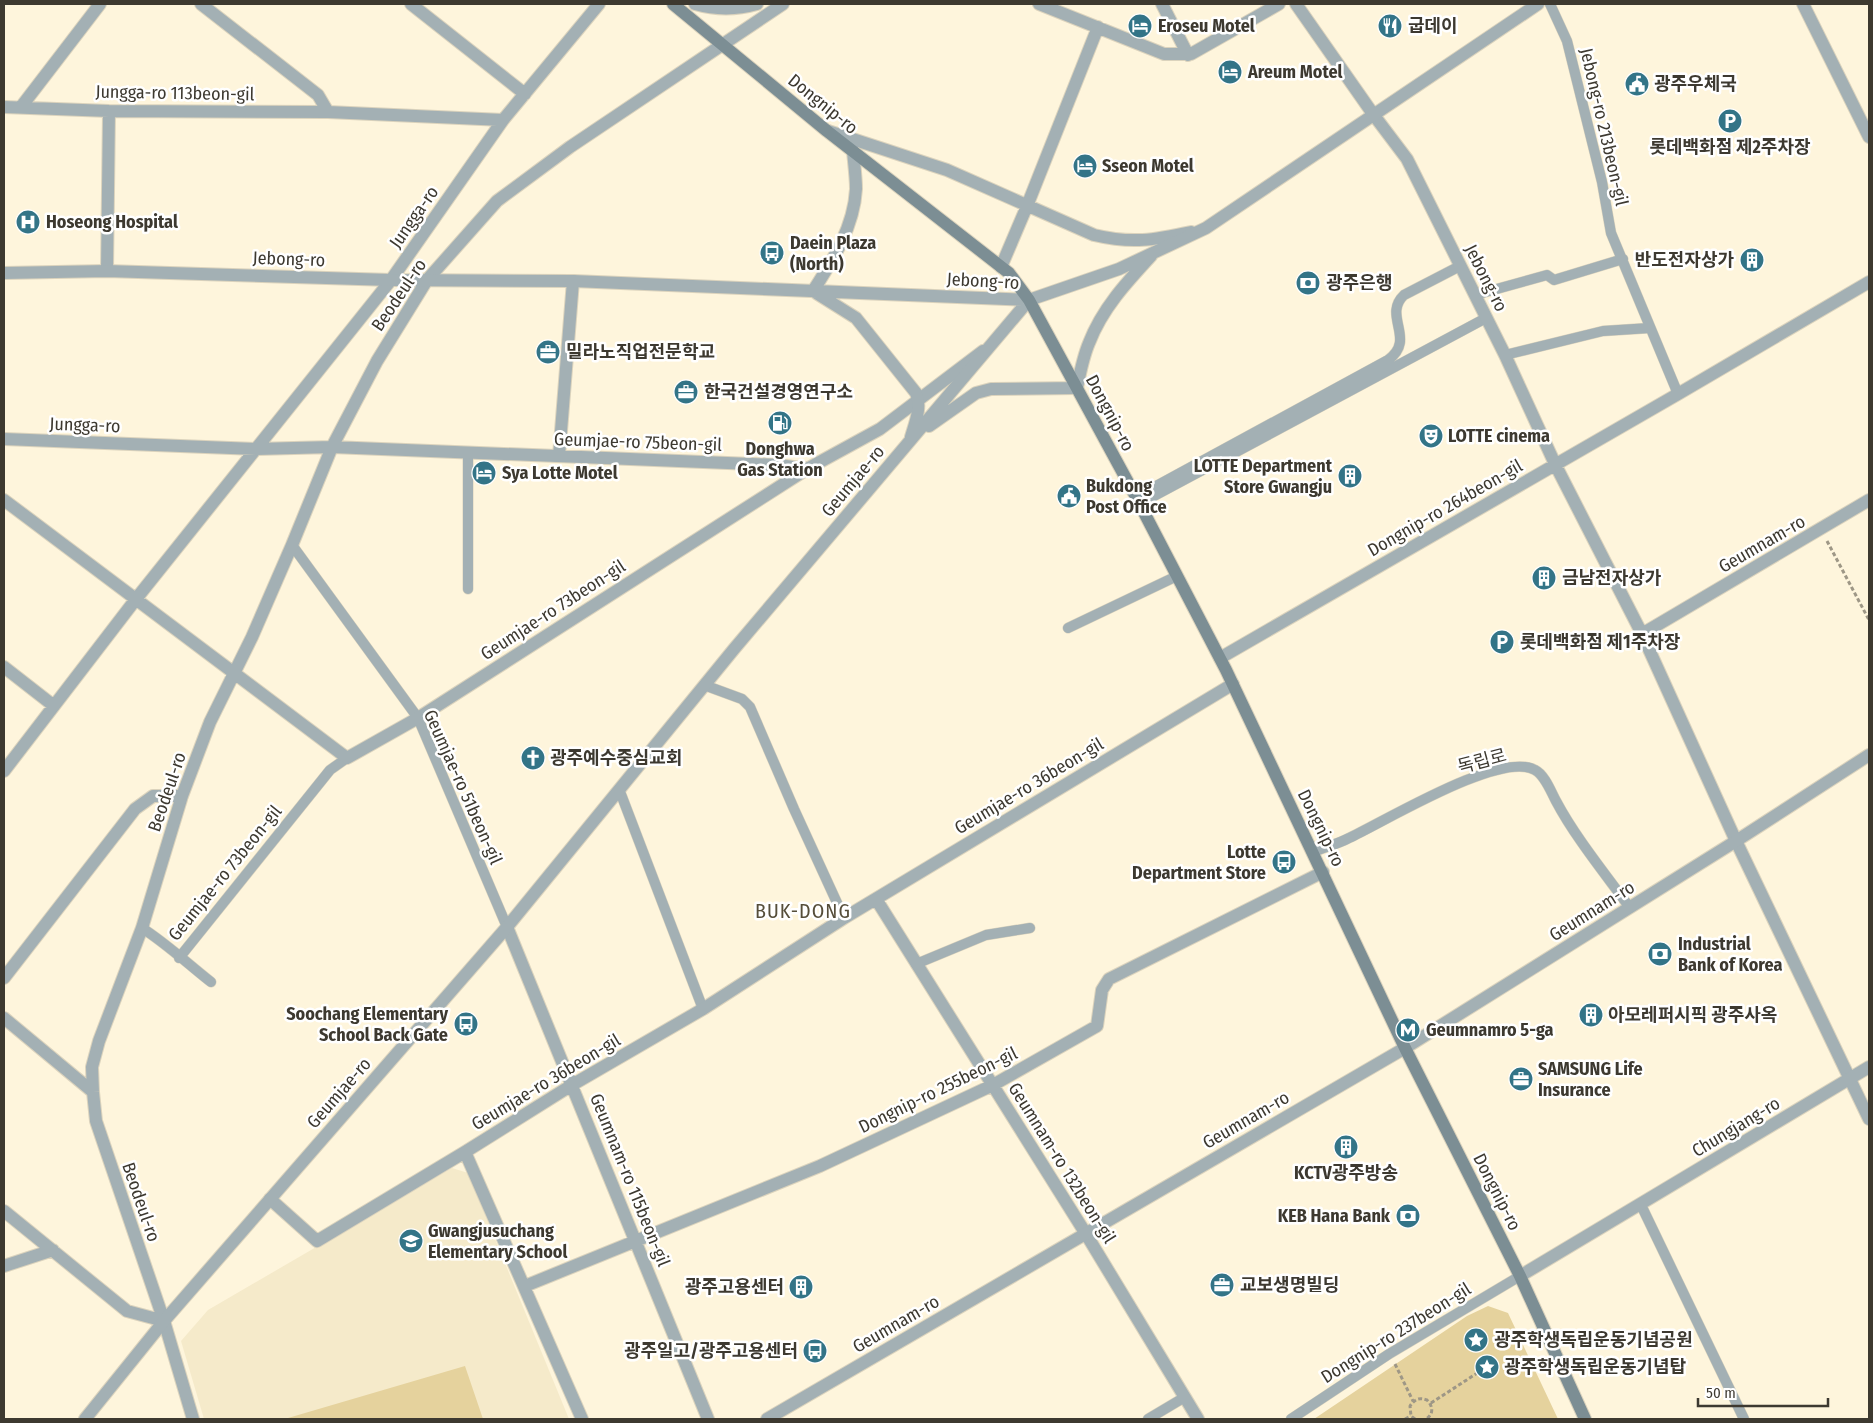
<svg xmlns="http://www.w3.org/2000/svg" width="1873" height="1423" font-family="'Fira Sans Condensed','Noto Sans KR',sans-serif">
<rect width="100%" height="100%" fill="#fef5dc"/>
<!-- built -->
<path fill="#f5eaca" d="M452,1168L468,1173L569,1419H204L181,1341L208,1310Z"/>
<!-- green -->
<path fill="#e5d29d" d="M1488,1306L1508,1313L1558,1419H1314L1467,1316Z
M465,1366L483,1419H287L288,1418Z"/>
<g fill="none" stroke-linecap="round" stroke-linejoin="round">
<defs>
<path id="service" d="M1550,4L1567,41L1602,182L1611,233L1678,394
M1475,295L1547,275L1554,280L1623,259
M1505,355L1603,331L1650,328
M1136,497L1388,360C1417,339 1382,316 1404,295L1460,266
M1139,504L1486,318
M292,545L418,718L507,927
M468,589V453
M1068,628L1177,576
M704,685L742,699L750,707L794,809L844,918
M619,789L703,1009
M1313,852C1325,847 1338,844 1349,838C1384,822 1501,750 1535,770C1545,775 1551,792 1556,801C1575,837 1606,875 1630,908
M142,928C167,944 188,964 211,982
M179,958L330,770L347,758
M916,964L986,935L1030,928
M1641,1205L1744,1419
M1148,1419L1185,1397
M1291,1419L1389,1354L1520,1276"/>
<path id="minor" d="M201,4L318,95L328,112
M411,4L525,94
M1039,4L1164,54H1191L1279,4
M1162,4L1188,55
M1296,4L1373,114L1407,159L1505,355L1555,464L1642,634L1736,841L1869,1119
M4,107L109,111L328,112L503,120
M21,107L100,4
M828,131L947,170L1094,235C1132,244 1154,240 1191,232
M1001,267L1027,206L1098,27
M107,271L109,111
M4,439L256,449L332,447L779,465L807,469
M559,456L573,281
M4,500L347,758L418,718L807,469L880,429L983,351
M1642,634L1869,500
M1220,658L1678,394L1869,282
M4,667L54,706
M4,771L136,599L391,280L503,120L599,4
M876,899L1086,1234L1198,1419
M507,927L708,1419
M4,978L135,809L153,796H182
M4,1018L93,1092
M465,1152L582,1419
M270,1199L317,1241L465,1152L572,1085L703,1009L844,918L1233,684
M4,1211L127,1311L164,1321
M4,1266L53,1250
M525,1286L820,1166L993,1085L1097,1026L1102,990L1109,979L1323,872
M193,1419L164,1321L96,1121L93,1092L92,1067L99,1041L142,928L182,796L210,722L252,637L292,545L332,447L377,361L427,280L497,201L570,147L783,4"/>
<path id="tertiary" d="M695,4C716,10 736,10 757,4
M1803,4L1869,137
M853,151C854,163 856,177 856,189C854,227 833,260 813,291L856,318L916,393C922,407 915,423 911,437
M4,273L107,271L391,280L573,281L1029,300L1119,269L1206,228L1538,4
M929,426L976,393L991,389L1077,388C1080,373 1083,357 1089,343C1102,309 1126,283 1151,256
M1520,1276L1869,1067
M85,1419L164,1321L507,927L734,649L1029,300
M767,1419L1405,1048L1736,841L1869,755"/>
<path id="secondary" d="M673,4L827,131L1009,273L1029,300L1136,497L1226,670L1405,1048L1520,1276L1585,1419"/>
</defs>
<!-- service casing -->
<use href="#service" stroke="#dbd3bd" stroke-width="11"/>
<!-- minor casing -->
<use href="#minor" stroke="#dbd3bd" stroke-width="14"/>
<!-- tertiary casing -->
<use href="#tertiary" stroke="#dbd3bd" stroke-width="14"/>
<!-- secondary casing -->
<use href="#secondary" stroke="#dbd3bd" stroke-width="14"/>
<!-- path -->
<path stroke="#9e9786" stroke-width="3" stroke-dasharray="4 2.5" stroke-linecap="butt" d="M1827,541L1869,620
M1395,1364L1413,1401
M1431,1403L1482,1370
M1405,1419L1411,1416
M1415,1419L1411,1416L1410,1406C1415,1399 1419,1397 1427,1400C1433,1406 1434,1414 1426,1419"/>
<!-- service -->
<use href="#service" stroke="#a3b0b4" stroke-width="10"/>
<!-- minor -->
<use href="#minor" stroke="#a3b0b4" stroke-width="12"/>
<!-- tertiary -->
<use href="#tertiary" stroke="#a3b0b4" stroke-width="12"/>
<!-- secondary -->
<use href="#secondary" stroke="#7c8e94" stroke-width="12"/>
</g>
<!-- icons -->
<defs>
<symbol id="hotel-disc" viewBox="-11 -11 22 22"><circle r="9.5" fill="#337487" stroke="#fff"/><path d="M-6-4.5h1.5V1H6V5H4.5V3h-9V5H-6ZM-4 0a1.8 1.8 0 1 1 3.6 0ZM.5 0V-2.5h3Q6-2.5 6 0Z" fill="#fff"/></symbol>
<symbol id="restaurant-disc" viewBox="-11 -11 22 22"><circle r="9.5" fill="#337487" stroke="#fff"/><path d="M-5-6h1v4h1v-4h1v4h1v-4h1v5L-1.5 .5V6h-2V.5L-5-1ZM5-6V6H3V1.5H1.5Q1.5-4 5-6Z" fill="#fff"/></symbol>
<symbol id="civic-disc" viewBox="-11 -11 22 22"><circle r="9.5" fill="#337487" stroke="#fff"/><path d="M-.6-6.5H3V-4.5H.6V-3L4-1V1h2V6H-6V1h2V-1L-.6-3ZM-1.2 2.5V6h2.4V2.5Z" fill="#fff"/></symbol>
<symbol id="parking-disc" viewBox="-11 -11 22 22"><circle r="9.5" fill="#337487" stroke="#fff"/><path d="M-3.5-5.5H1a3.5 3.5 0 0 1 0 7H-1V5.5H-3.5ZM-1-3.4V-.6H.8a1.4 1.4 0 0 0 0-2.8Z" fill="#fff"/></symbol>
<symbol id="hospital-disc" viewBox="-11 -11 22 22"><circle r="9.5" fill="#337487" stroke="#fff"/><path d="M-5-5h3v3.5h4V-5h3V5h-3V1.5h-4V5h-3Z" fill="#fff"/></symbol>
<symbol id="bus-disc" viewBox="-11 -11 22 22"><circle r="9.5" fill="#337487" stroke="#fff"/><path d="M-5-6H5V4H4V6H2V4H-2V6H-4V4H-5ZM-3.5-4V0h7V-4ZM-3.5 1.2v1.5H-2V1.2ZM2 1.2v1.5H3.5V1.2Z" fill="#fff"/></symbol>
<symbol id="building-disc" viewBox="-11 -11 22 22"><circle r="9.5" fill="#337487" stroke="#fff"/><path d="M-4-6H4V6H1V3H-1V6H-4ZM-2.5-4.3h1.7v1.8h-1.7ZM.8-4.3h1.7v1.8H.8ZM-2.5-1h1.7V.8h-1.7ZM.8-1h1.7V.8H.8Z" fill="#fff"/></symbol>
<symbol id="bank-disc" viewBox="-11 -11 22 22"><circle r="9.5" fill="#337487" stroke="#fff"/><path d="M-6-4H6V4H-6ZM0-2.3a2.3 2.3 0 1 0 0 4.6a2.3 2.3 0 1 0 0-4.6Z" fill="#fff"/></symbol>
<symbol id="office-disc" viewBox="-11 -11 22 22"><circle r="9.5" fill="#337487" stroke="#fff"/><path d="M-6-3h4V-5.5h4V-3h4V5H-6ZM-1-4.5V-3h2v-1.5ZM-6 0V1H6V0Z" fill="#fff"/></symbol>
<symbol id="fuel-disc" viewBox="-11 -11 22 22"><circle r="9.5" fill="#337487" stroke="#fff"/><path d="M-5.5-6h7V0h2V4h1.3V-2.5L3-4.5l.8-.8L6-3V5H2.5V1h-1V6h-7ZM-4.2-4.7v3.2H.2V-4.7Z" fill="#fff"/></symbol>
<symbol id="theatre-disc" viewBox="-11 -11 22 22"><circle r="9.5" fill="#337487" stroke="#fff"/><path d="M-5-5.5Q0-4 5-5.5V0Q5 5 0 6Q-5 5-5 0ZM-3.3-2.5H-1v1.5H-3.3ZM1-2.5H3.3v1.5H1ZM-2.8 1Q0 5.5 2.8 1Z" fill="#fff"/></symbol>
<symbol id="church-disc" viewBox="-11 -11 22 22"><circle r="9.5" fill="#337487" stroke="#fff"/><path d="M-1.2-6h2.4v3.5h3.3v2.4h-3.3V6h-2.4V-.1h-3.3v-2.4h3.3Z" fill="#fff"/></symbol>
<symbol id="metro-disc" viewBox="-11 -11 22 22"><circle r="9.5" fill="#337487" stroke="#fff"/><path d="M-5.5 5V-5H-3L0 0L3-5H5.5V5H3V-.5L0 4L-3-.5V5Z" fill="#fff"/></symbol>
<symbol id="school-disc" viewBox="-11 -11 22 22"><circle r="9.5" fill="#337487" stroke="#fff"/><path d="M0-5L7-2L0 1L-7-2ZM-4 1L0 2.5L4 1V4Q0 6-4 4Z" fill="#fff"/></symbol>
<symbol id="sight-disc" viewBox="-11 -11 22 22"><circle r="9.5" fill="#337487" stroke="#fff"/><path d="M0-6L1.8-2.2L6-1.7L2.9 1.2L3.7 5.4L0 3.3L-3.7 5.4L-2.9 1.2L-6-1.7L-1.8-2.2Z" fill="#fff"/></symbol>
</defs>
<g fill-rule="evenodd">
<use href="#hotel-disc" x="1126" y="12" width="28" height="28"/>
<use href="#restaurant-disc" x="1376" y="12" width="28" height="28"/>
<use href="#hotel-disc" x="1216" y="58" width="28" height="28"/>
<use href="#civic-disc" x="1623" y="70" width="28" height="28"/>
<use href="#parking-disc" x="1716" y="107" width="28" height="28"/>
<use href="#hotel-disc" x="1071" y="152" width="28" height="28"/>
<use href="#hospital-disc" x="14" y="208" width="28" height="28"/>
<use href="#bus-disc" x="758" y="239" width="28" height="28"/>
<use href="#building-disc" x="1738" y="246" width="28" height="28"/>
<use href="#bank-disc" x="1294" y="269" width="28" height="28"/>
<use href="#office-disc" x="534" y="338" width="28" height="28"/>
<use href="#office-disc" x="672" y="378" width="28" height="28"/>
<use href="#fuel-disc" x="766" y="409" width="28" height="28"/>
<use href="#theatre-disc" x="1417" y="422" width="28" height="28"/>
<use href="#hotel-disc" x="470" y="459" width="28" height="28"/>
<use href="#building-disc" x="1336" y="462" width="28" height="28"/>
<use href="#civic-disc" x="1055" y="482" width="28" height="28"/>
<use href="#building-disc" x="1530" y="564" width="28" height="28"/>
<use href="#parking-disc" x="1488" y="628" width="28" height="28"/>
<use href="#church-disc" x="519" y="744" width="28" height="28"/>
<use href="#bus-disc" x="1270" y="848" width="28" height="28"/>
<use href="#bank-disc" x="1646" y="940" width="28" height="28"/>
<use href="#building-disc" x="1577" y="1001" width="28" height="28"/>
<use href="#bus-disc" x="452" y="1010" width="28" height="28"/>
<use href="#metro-disc" x="1394" y="1016" width="28" height="28"/>
<use href="#office-disc" x="1507" y="1065" width="28" height="28"/>
<use href="#building-disc" x="1332" y="1133" width="28" height="28"/>
<use href="#bank-disc" x="1394" y="1202" width="28" height="28"/>
<use href="#school-disc" x="397" y="1227" width="28" height="28"/>
<use href="#office-disc" x="1208" y="1271" width="28" height="28"/>
<use href="#building-disc" x="787" y="1273" width="28" height="28"/>
<use href="#sight-disc" x="1462" y="1326" width="28" height="28"/>
<use href="#bus-disc" x="801" y="1337" width="28" height="28"/>
<use href="#sight-disc" x="1473" y="1353" width="28" height="28"/>
</g>
<g text-anchor="middle" dominant-baseline="central" stroke-width="5" stroke-linejoin="round" paint-order="stroke">
<!-- poi labels -->
<g font-size="18" font-weight="bold" fill="#3d3930" stroke="#fff" text-anchor="start">
<text x="1158" y="26">Eroseu Motel</text>
<text x="1408" y="26">굽데이</text>
<text x="1248" y="72">Areum Motel</text>
<text x="1654" y="84">광주우체국</text>
<text x="1730" y="147" text-anchor="middle">롯데백화점 제2주차장</text>
<text x="1102" y="166">Sseon Motel</text>
<text x="46" y="222">Hoseong Hospital</text>
<text x="790" y="243">Daein Plaza<tspan x="790" dy="21">(North)</tspan></text>
<text x="1734" y="260" text-anchor="end">반도전자상가</text>
<text x="1326" y="283">광주은행</text>
<text x="566" y="352">밀라노직업전문학교</text>
<text x="704" y="392">한국건설경영연구소</text>
<text x="1448" y="436">LOTTE cinema</text>
<text x="780" y="449" text-anchor="middle">Donghwa<tspan x="780" dy="21">Gas Station</tspan></text>
<text x="1332" y="466" text-anchor="end">LOTTE Department<tspan x="1332" dy="21">Store Gwangju</tspan></text>
<text x="502" y="473">Sya Lotte Motel</text>
<text x="1086" y="486">Bukdong<tspan x="1086" dy="21">Post Office</tspan></text>
<text x="1562" y="578">금남전자상가</text>
<text x="1520" y="642">롯데백화점 제1주차장</text>
<text x="550" y="758">광주예수중심교회</text>
<text x="1266" y="852" text-anchor="end">Lotte<tspan x="1266" dy="21">Department Store</tspan></text>
<text x="1678" y="944">Industrial<tspan x="1678" dy="21">Bank of Korea</tspan></text>
<text x="448" y="1014" text-anchor="end">Soochang Elementary<tspan x="448" dy="21">School Back Gate</tspan></text>
<text x="1608" y="1015">아모레퍼시픽 광주사옥</text>
<text x="1426" y="1030">Geumnamro 5-ga</text>
<text x="1538" y="1069">SAMSUNG Life<tspan x="1538" dy="21">Insurance</tspan></text>
<text x="1346" y="1173" text-anchor="middle">KCTV광주방송</text>
<text x="1390" y="1216" text-anchor="end">KEB Hana Bank</text>
<text x="428" y="1231">Gwangjusuchang<tspan x="428" dy="21">Elementary School</tspan></text>
<text x="1240" y="1285">교보생명빌딩</text>
<text x="784" y="1287" text-anchor="end">광주고용센터</text>
<text x="1494" y="1340">광주학생독립운동기념공원</text>
<text x="798" y="1351" text-anchor="end">광주일고/광주고용센터</text>
<text x="1504" y="1367">광주학생독립운동기념탑</text>
</g>
<!-- street labels -->
<g font-size="18" fill="#3d3930" stroke="#fff">
<text transform="translate(175 93) rotate(1)">Jungga-ro 113beon-gil</text>
<text transform="translate(823 104) rotate(39)">Dongnip-ro</text>
<text transform="translate(1604 127) rotate(77)">Jebong-ro 213beon-gil</text>
<text transform="translate(414 217) rotate(-55)">Jungga-ro</text>
<text transform="translate(289 259) rotate(2)">Jebong-ro</text>
<text transform="translate(1486 278) rotate(63)">Jebong-ro</text>
<text transform="translate(983 281) rotate(3)">Jebong-ro</text>
<text transform="translate(399 295) rotate(-56)">Beodeul-ro</text>
<text transform="translate(1110 413) rotate(62)">Dongnip-ro</text>
<text transform="translate(85 425) rotate(2)">Jungga-ro</text>
<text transform="translate(638 442) rotate(2)">Geumjae-ro 75beon-gil</text>
<text transform="translate(853 481) rotate(-50)">Geumjae-ro</text>
<text transform="translate(1445 508) rotate(-30)">Dongnip-ro 264beon-gil</text>
<text transform="translate(1762 544) rotate(-30)">Geumnam-ro</text>
<text transform="translate(553 610) rotate(-33)">Geumjae-ro 73beon-gil</text>
<text transform="translate(1482 761) rotate(-15)">독립로</text>
<text transform="translate(1029 786) rotate(-31)">Geumjae-ro 36beon-gil</text>
<text transform="translate(463 787) rotate(66)">Geumjae-ro 51beon-gil</text>
<text transform="translate(167 792) rotate(-71)">Beodeul-ro</text>
<text transform="translate(1321 828) rotate(64)">Dongnip-ro</text>
<text transform="translate(225 873) rotate(-51)">Geumjae-ro 73beon-gil</text>
<text transform="translate(1592 911) rotate(-32)">Geumnam-ro</text>
<text transform="translate(546 1082) rotate(-31)">Geumjae-ro 36beon-gil</text>
<text transform="translate(938 1090) rotate(-26)">Dongnip-ro 255beon-gil</text>
<text transform="translate(339 1093) rotate(-49)">Geumjae-ro</text>
<text transform="translate(1246 1120) rotate(-30)">Geumnam-ro</text>
<text transform="translate(1736 1127) rotate(-31)">Chungjang-ro</text>
<text transform="translate(1062 1163) rotate(58)">Geumnam-ro 132beon-gil</text>
<text transform="translate(630 1180) rotate(68)">Geumnam-ro 115beon-gil</text>
<text transform="translate(1497 1192) rotate(63)">Dongnip-ro</text>
<text transform="translate(141 1202) rotate(71)">Beodeul-ro</text>
<text transform="translate(896 1324) rotate(-30)">Geumnam-ro</text>
<text transform="translate(1396 1333) rotate(-32)">Dongnip-ro 237beon-gil</text>
</g>
<!-- quarter labels -->
<g font-size="20" letter-spacing="1" fill="#564e3a" stroke="#fff">
<text x="803" y="911">BUK-DONG</text>
</g>
</g>
<!-- border -->
<rect width="1873" height="1423" fill="none" stroke="#3d3930" stroke-width="10"/>
<!-- scale -->
<path d="M1698 1398v8h130v-8" fill="none" stroke="#3d3930" stroke-width="2.5"/>
<text x="1706" y="1398" font-size="15" fill="#3d3930" stroke="#ffffff" stroke-width="4" paint-order="stroke">50 m</text>
</svg>
